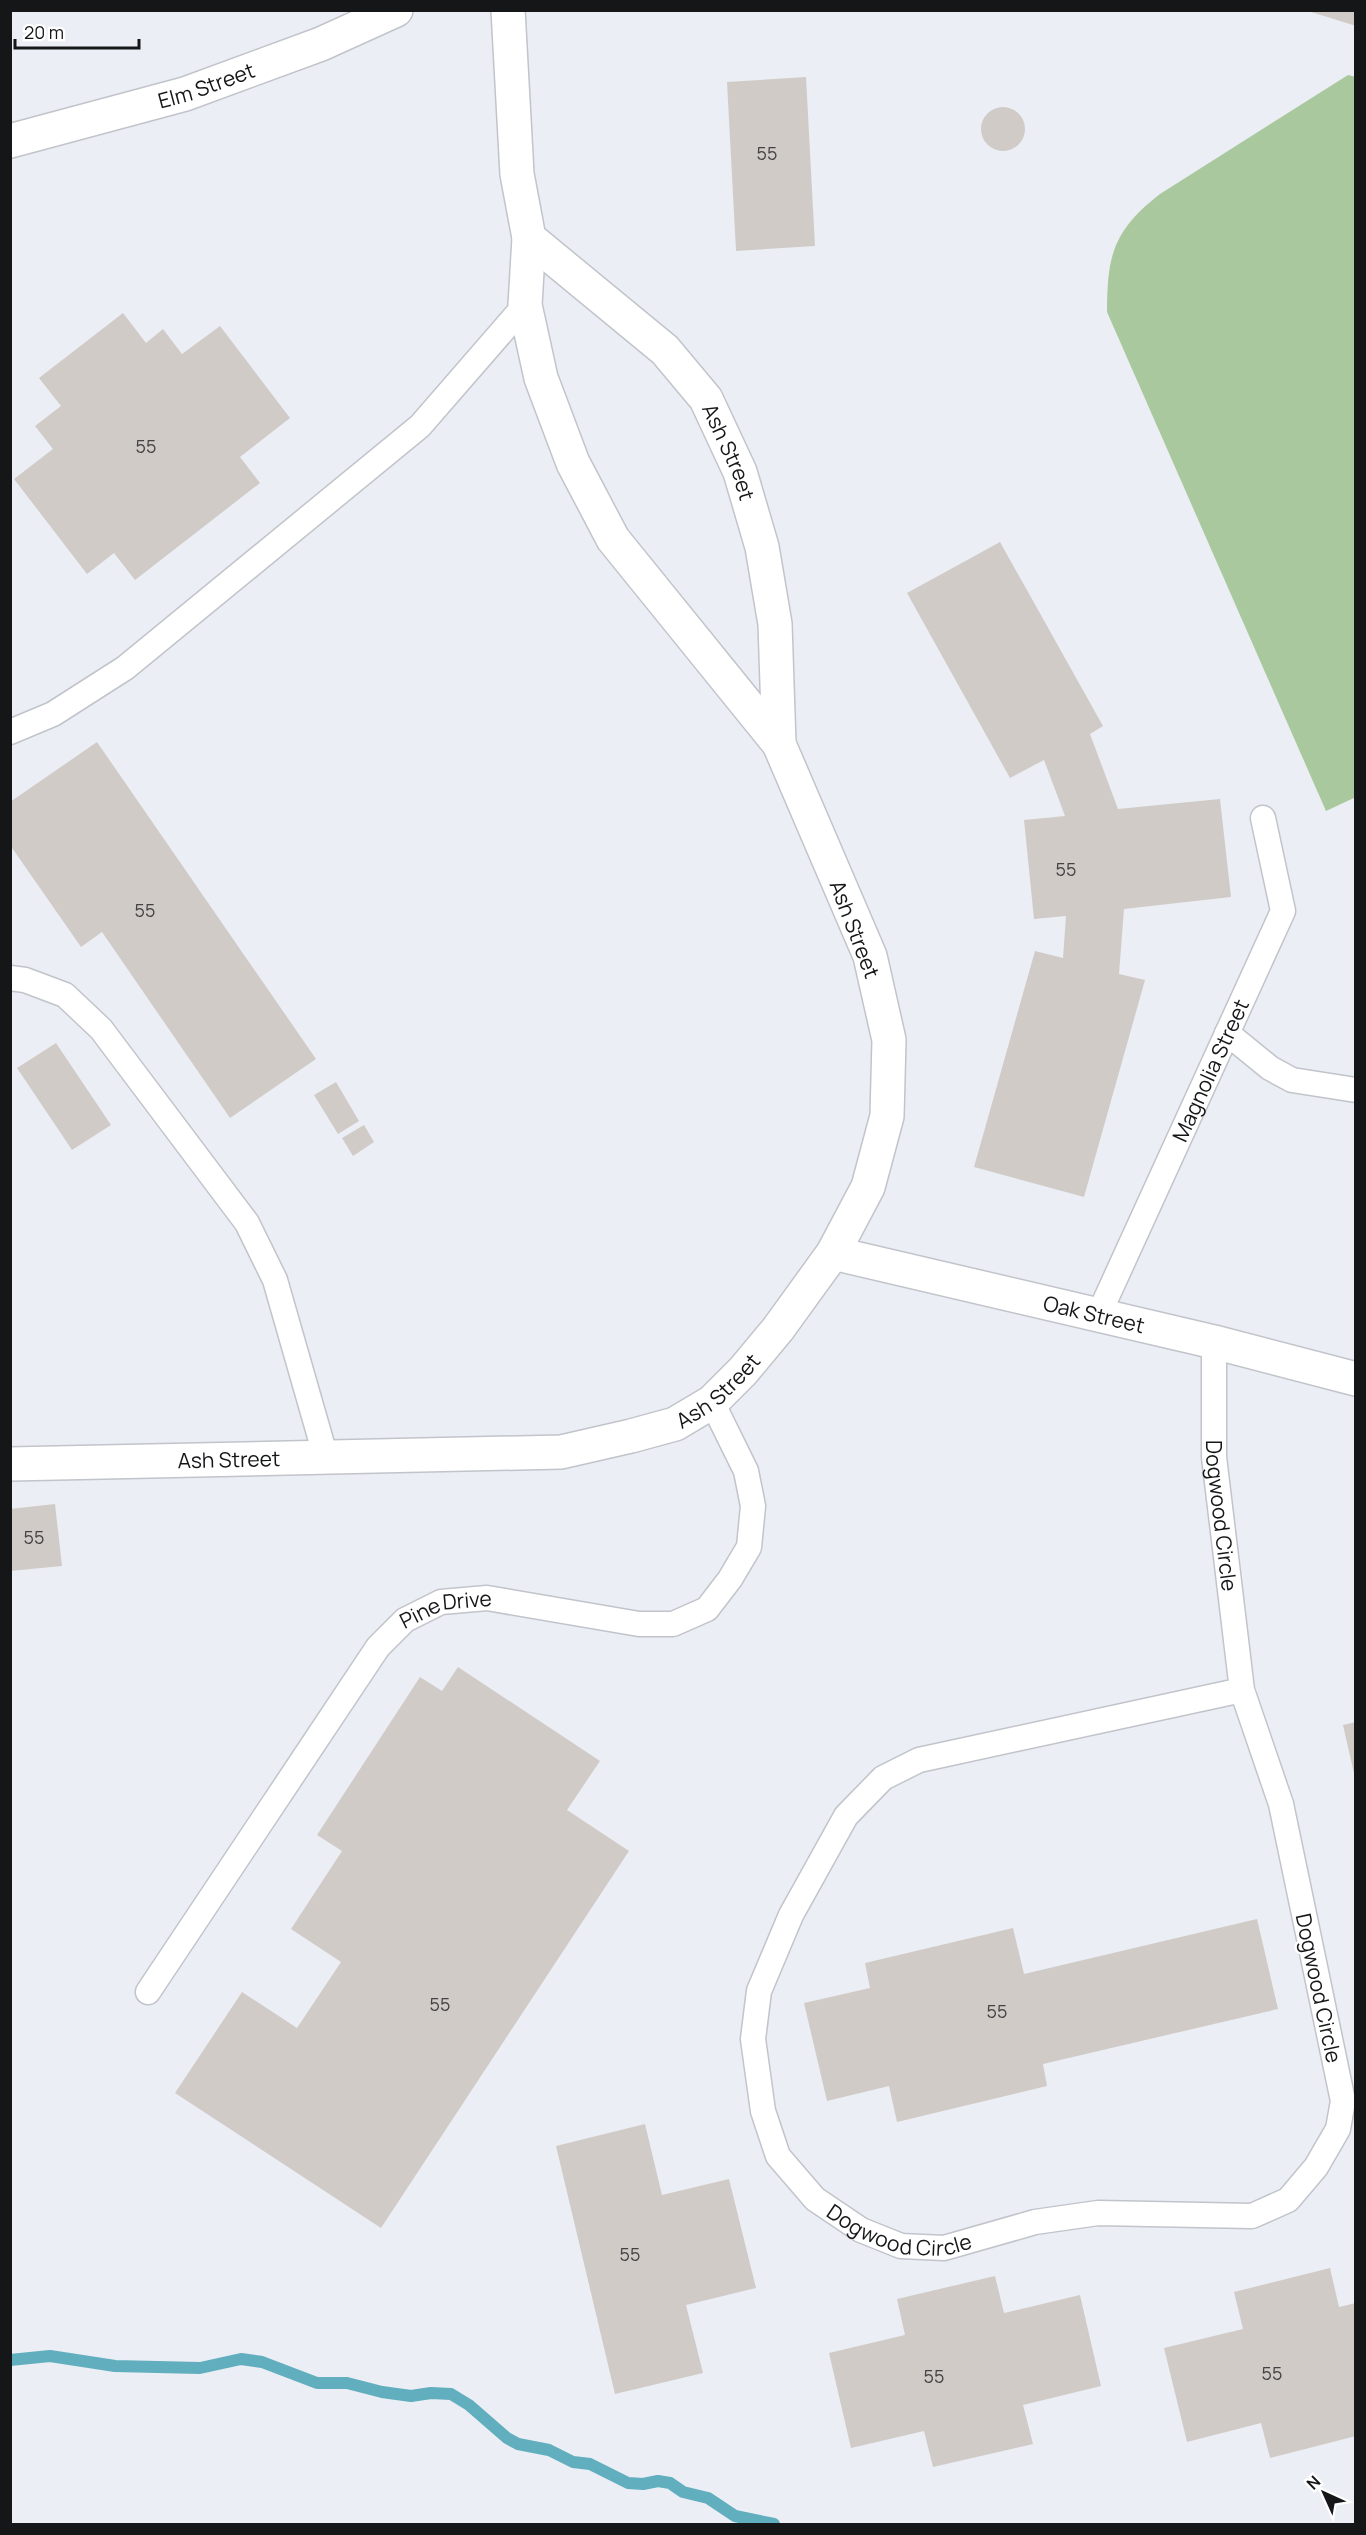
<svg xmlns="http://www.w3.org/2000/svg" width="1366" height="2535" font-family="Manrope,sans-serif">
<rect width="100%" height="100%" fill="#ebeef4"/>
<!-- green -->
<path fill="#a9c89e" d="M1348,75L1356,77V797L1326,811L1107,312C1107,254 1114,230 1160,194Z"/>
<g fill="none" stroke-linecap="round" stroke-linejoin="round">
<!-- stream -->
<path stroke="#61aebe" stroke-width="12" d="M10,2360L50,2356L115,2366L200,2368L241,2359L262,2362L317,2383H347L382,2392L411,2396L431,2393L451,2394L469,2405L507,2438L518,2444L549,2450L573,2462L590,2464L628,2483L643,2484L658,2481L670,2483L683,2492L708,2498L735,2516L774,2524"/>
</g>
<!-- building -->
<path fill="#d1cbc8" d="M1356,10V26L1308,11V10Z
M806,77L815,246L736,251L727,82Z
M981 129a22 22 0 1 1 44 0a22 22 0 1 1-44 0Z
M123,313L146,343L163,329L182,354L220,326L290,418L240,457L260,483L135,580L114,553L87,574L14,479L53,449L35,426L61,406L39,378Z
M1000,542L1103,726L1090,734L1118,809L1220,799L1231,897L1124,909L1119,974L1145,980L1084,1197L974,1167L1035,951L1063,958L1066,916L1034,919L1024,820L1065,816L1044,760L1010,778L907,593Z
M97,742L316,1059L230,1118L102,932L81,947L10,845V802Z
M56,1043L111,1125L72,1150L17,1068Z
M336,1082L359,1121L338,1134L314,1095Z
M364,1125L374,1142L353,1156L342,1138Z
M55,1504L62,1566L10,1571V1509Z
M458,1667L600,1761L567,1810L629,1851L381,2228L175,2093L242,1992L297,2028L341,1962L291,1929L342,1851L317,1835L420,1677L442,1691Z
M1356,1722V1777L1355,1778L1343,1725Z
M1257,1919L1278,2009L1043,2064L1047,2086L897,2122L889,2086L827,2101L804,2003L870,1988L865,1963L1013,1928L1024,1974Z
M645,2124L662,2195L729,2179L756,2288L686,2305L703,2373L615,2394L556,2146Z
M1330,2268L1339,2307L1356,2303V2436L1270,2458L1261,2423L1187,2442L1164,2348L1243,2329L1234,2292Z
M995,2276L1004,2313L1080,2295L1101,2386L1023,2405L1033,2444L933,2467L924,2431L851,2448L829,2353L905,2335L897,2299Z"/>
<g fill="none" stroke-linecap="round" stroke-linejoin="round">
<defs>
<g id="lane">
<path d="M10,732L53,714L125,668L420,426L525,305"/>
<path d="M10,978L25,980L65,995L101,1029L247,1223L275,1280L326,1458"/>
<path d="M1227,1033L1270,1068L1292,1080L1356,1090"/>
<path id="s1" d="M1099,1314L1283,911L1263,818"/>
<path id="s2" d="M1214,1342V1457L1242,1690L919,1760L883,1778L846,1816L791,1915L759,1991L753,2039L763,2111L778,2156L815,2199L861,2230L901,2246L944,2248L1035,2222L1098,2213L1252,2216L1288,2200L1316,2167L1338,2129L1343,2101L1281,1804L1242,1690"/>
<path id="s3" d="M148,1992L378,1647L405,1620L441,1602L487,1598L639,1624H673L707,1609L730,1579L749,1547L753,1506L746,1471L712,1402"/>
</g>
<g id="street">
<path id="s4" d="M10,141L185,94L321,44L396,10"/>
<path id="s5" d="M529,238L665,350L706,399L740,472L762,547L775,624L779,744"/>
<path id="s6" d="M833,1253L1214,1342L1356,1379"/>
<path id="s7" d="M10,1464L561,1452L631,1436L675,1424L712,1402L743,1371L778,1329L833,1253L868,1187L887,1116L889,1040L870,956L779,744L613,539L573,463L541,378L525,305L529,238L517,174L508,10"/>
</g>
</defs>
<!-- lane casing -->
<use href="#lane" stroke="#c1c4ca" stroke-width="27"/>
<!-- street casing -->
<use href="#street" stroke="#c1c4ca" stroke-width="36"/>
<!-- lane -->
<use href="#lane" stroke="#fff" stroke-width="24"/>
<!-- street -->
<use href="#street" stroke="#fff" stroke-width="33"/>
</g>
<g text-anchor="middle" dominant-baseline="central" stroke-width="4.5" stroke-linejoin="round" paint-order="stroke">
<!-- number labels -->
<g font-size="18" fill="#444344">
<text x="767" y="153">55</text>
<text x="146" y="446">55</text>
<text x="1066" y="869">55</text>
<text x="145" y="910">55</text>
<text x="34" y="1537">55</text>
<text x="440" y="2004">55</text>
<text x="997" y="2011">55</text>
<text x="630" y="2254">55</text>
<text x="1272" y="2373">55</text>
<text x="934" y="2376">55</text>
</g>
<!-- street labels -->
<g font-size="21" fill="#151618" stroke="#fff">
<text stroke="none"><textPath href="#s4" startOffset="204">Elm Street</textPath></text>
<text stroke="none"><textPath href="#s5" startOffset="298">Ash Street</textPath></text>
<text transform="translate(855 929) rotate(69)">Ash Street</text>
<text stroke="none"><textPath href="#s1" startOffset="268">Magnolia Street</textPath></text>
<text stroke="none"><textPath href="#s6" startOffset="268">Oak Street</textPath></text>
<text stroke="none"><textPath href="#s7" startOffset="723">Ash Street</textPath></text>
<text stroke="none"><textPath href="#s7" startOffset="219">Ash Street</textPath></text>
<text stroke="none"><textPath href="#s2" startOffset="174">Dogwood Circle</textPath></text>
<text stroke="none"><textPath href="#s3" startOffset="496">Pine Drive</textPath></text>
<text transform="translate(1319 1988) rotate(78)">Dogwood Circle</text>
<text stroke="none"><textPath href="#s2" startOffset="1288">Dogwood Circle</textPath></text>
</g>
</g>
<!-- border -->
<rect width="1366" height="2535" fill="none" stroke="#151618" stroke-width="24"/>
<!-- north arrow -->
<g transform="translate(1324 2493) rotate(315)" stroke="#ffffff" stroke-width="4.5" paint-order="stroke">
<path d="M0-4.5L10 22L0 15L-10 22Z" fill="#151618"/>
<text y="-9" font-size="16" font-weight="bold" text-anchor="middle" fill="#151618">N</text>
</g>
<!-- scale -->
<path d="M15 39v9h124v-9" fill="none" stroke="#151618" stroke-width="3"/>
<text x="24" y="39" font-size="18" fill="#151618" stroke="#ffffff" stroke-width="4.5" paint-order="stroke">20 m</text>
</svg>
